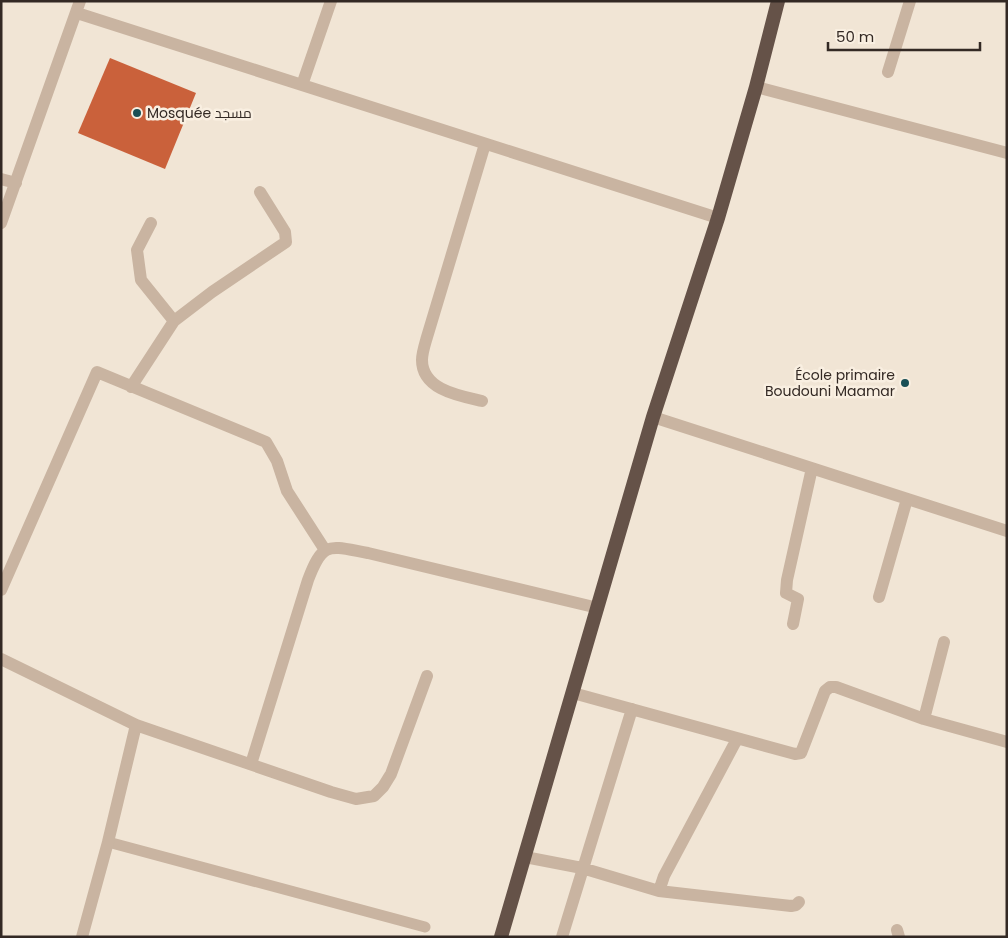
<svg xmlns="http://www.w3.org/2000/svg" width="1008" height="938" font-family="Poppins,Cairo,sans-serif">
<rect width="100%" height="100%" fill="#f1e5d5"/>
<!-- building -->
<path fill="#ca613b" d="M110,58L196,93L165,169L78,133Z"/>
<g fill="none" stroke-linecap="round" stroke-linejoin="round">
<!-- service -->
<path stroke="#c9b4a1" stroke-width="11" d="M108,842L425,927"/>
<!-- minor -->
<path stroke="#c9b4a1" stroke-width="12" d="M77,13L718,218
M888,72L910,1
M302,85L331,1
M756,87L1007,153
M1,179L16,183
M1,223L80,1
M151,223L137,250L141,280L174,321
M131,387L174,321L212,292L286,242L285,232L260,192
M482,401C460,396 422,390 422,360C422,353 425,344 427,337L485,144
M653,417L1007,531
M1,590L97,372L266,442L277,461L287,491L325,550
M879,597L907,499
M793,624L798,599L786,593L787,580L812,468
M1,659L136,725L331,792L356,799L374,796L383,787L391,774L427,676
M573,693L795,754L801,753L825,691L830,687H836L924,719L1007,742
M924,719L944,642
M251,764L308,580C323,540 329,546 368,553L598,608
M525,857L582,868L659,891L664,876L737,739
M659,891L791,906L796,905L799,902
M897,930L899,937
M82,937L108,842L136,725
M562,937L632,709"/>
<!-- trunk -->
<path stroke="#655248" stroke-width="14" d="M501,937L653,417L718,218L756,87L778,1"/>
</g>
<!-- markers -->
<g fill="#194f55" stroke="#f9efe1" stroke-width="2">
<circle cx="137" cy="113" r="5"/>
<circle cx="905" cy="383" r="5"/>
</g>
<g text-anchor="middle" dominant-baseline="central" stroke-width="5" stroke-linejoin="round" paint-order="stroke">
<!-- poi labels -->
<g font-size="14" fill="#332924" stroke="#f9efe1" text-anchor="start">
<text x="147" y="113">Mosquée مسجد</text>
<text x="895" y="375" text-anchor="end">École primaire<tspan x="895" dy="16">Boudouni Maamar</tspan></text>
</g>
</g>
<!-- border -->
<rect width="1008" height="938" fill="none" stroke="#332924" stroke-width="5"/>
<!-- scale -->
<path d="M828 42v8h152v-8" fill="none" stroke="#332924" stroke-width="2.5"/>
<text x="836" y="42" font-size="15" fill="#332924" stroke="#f9efe1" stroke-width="4" paint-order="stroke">50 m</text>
</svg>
